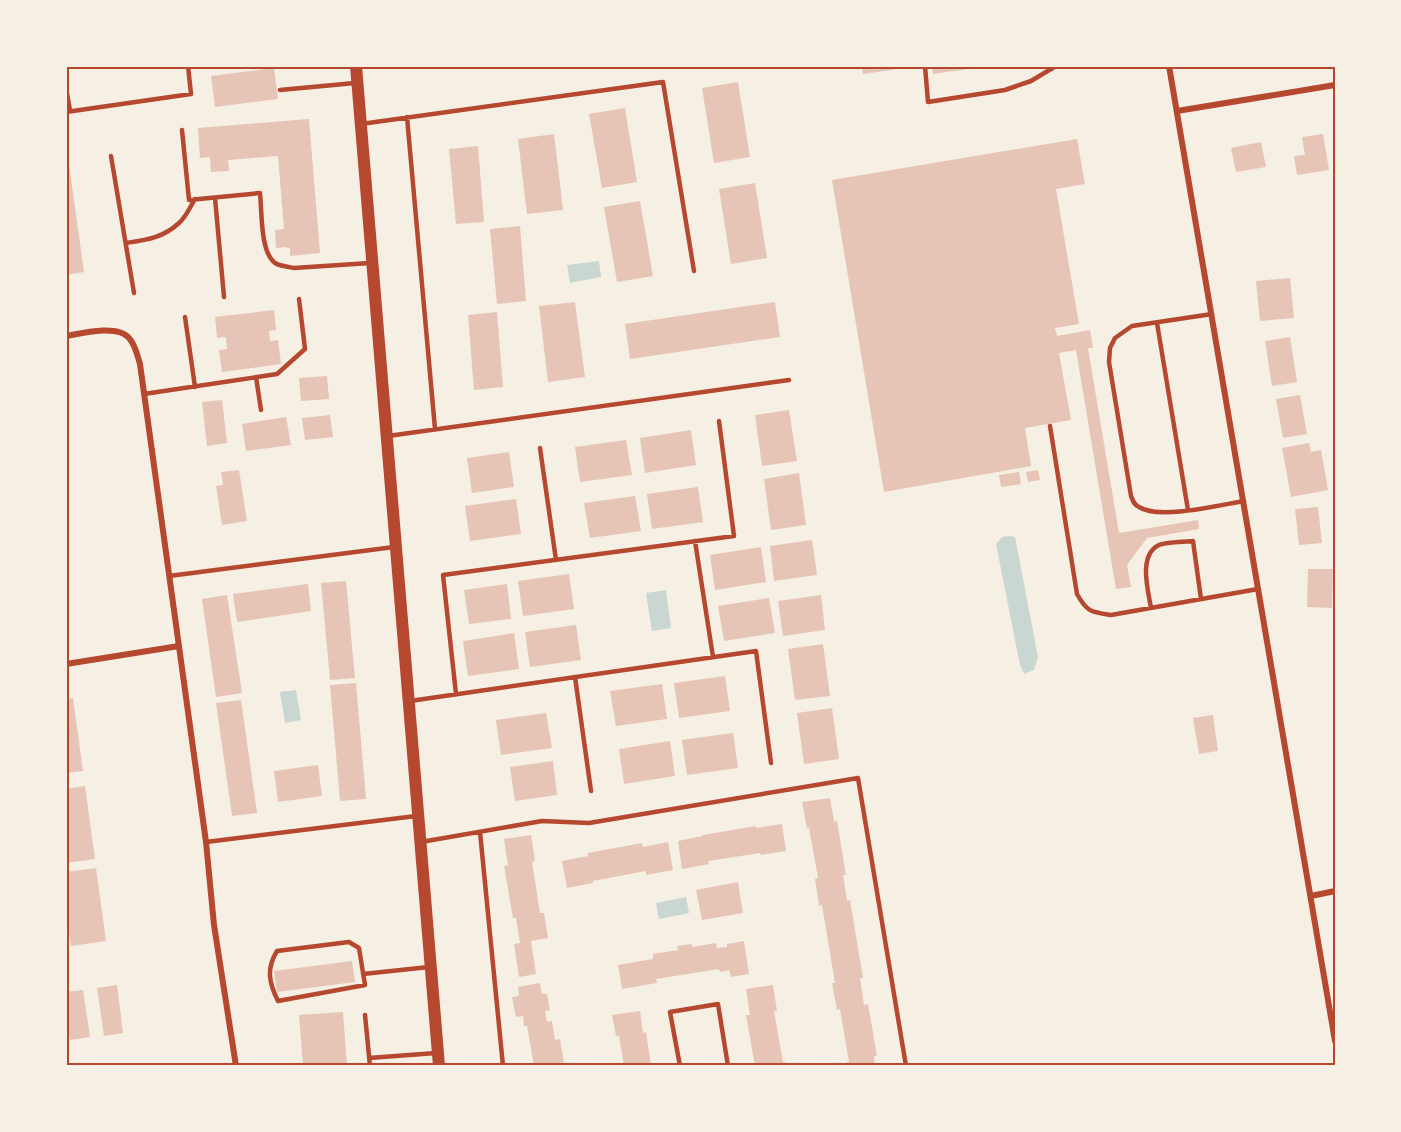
<svg xmlns="http://www.w3.org/2000/svg" width="1401" height="1132" font-family="'Nunito Sans',sans-serif">
<rect width="100%" height="100%" fill="#f6efe4"/>
<!-- water -->
<path fill="#c9d6d2" d="M599,261L601,277L570,283L567,265Z
M1009,536L1015,537L1038,657L1034,670L1024,674L1020,665L996,544L1002,537Z
M666,590L671,628L652,631L646,593Z
M296,690L301,720L285,723L280,692Z
M686,897L689,913L659,919L656,903Z"/>
<!-- building -->
<path fill="#e6c5b7" d="M862,66H911V67L863,74Z
M932,66H981V67L933,74Z
M274,68L278,99L215,107L211,76Z
M738,82L750,157L714,163L702,88Z
M625,108L637,182L602,188L589,114Z
M309,119L320,253L290,256V248H287L286,247L276,248L275,230L284,229L278,156L228,160L229,171L211,172L210,157L200,158L198,128Z
M554,134L563,210L527,214L518,139Z
M1323,134L1329,170L1297,175L1294,156L1305,155L1302,137Z
M1077,139L1085,184L1056,189L1079,324L1055,328L1057,336L1090,330L1093,348H1088L1119,533L1198,520L1199,529L1147,538L1127,565L1131,587L1116,589L1076,350L1059,353L1071,420L1025,428L1031,466L884,492L832,180Z
M1261,142L1266,167L1236,172L1231,148Z
M478,146L484,222L456,224L449,149Z
M66,150H67L84,272L66,275Z
M755,183L767,258L731,264L719,189Z
M640,201L653,276L617,282L604,207Z
M520,226L526,301L497,304L490,229Z
M1290,278L1294,318L1260,321L1256,281Z
M575,302L585,377L548,382L539,306Z
M775,302L780,337L630,359L625,324Z
M274,310L276,330L269,331L270,341L278,340L281,364L222,372L219,350L227,349L226,337L217,338L215,317Z
M497,312L503,387L474,390L468,315Z
M1290,337L1297,382L1272,386L1265,341Z
M327,376L329,399L301,401L299,378Z
M1300,395L1307,434L1283,438L1276,399Z
M222,400L227,443L207,446L202,402Z
M789,410L797,461L762,466L755,415Z
M330,415L333,437L305,440L302,418Z
M286,417L291,445L246,451L242,424Z
M691,430L696,465L645,473L640,438Z
M626,440L632,475L580,482L575,447Z
M1309,443L1311,452L1321,450L1328,490L1291,497L1282,448Z
M509,452L514,487L472,493L467,458Z
M239,470L247,521L222,525L216,486L223,485L221,472Z
M1038,470L1040,480L1028,482L1026,472Z
M1019,472L1021,484L1001,487L999,475Z
M799,473L806,525L771,530L764,479Z
M698,487L703,522L652,529L647,494Z
M635,496L641,531L590,538L584,503Z
M516,499L521,534L470,541L465,506Z
M1318,507L1322,543L1299,545L1295,509Z
M812,540L817,575L774,581L770,546Z
M761,547L766,582L715,590L710,555Z
M1308,569H1333L1332,608L1307,607Z
M569,574L574,609L523,616L518,581Z
M346,581L355,678L330,680L321,583Z
M308,584L311,611L237,622L233,594Z
M507,584L511,619L469,624L464,590Z
M227,595L242,693L216,697L202,599Z
M821,595L825,630L783,636L778,601Z
M769,598L775,633L724,641L718,606Z
M576,625L581,660L530,667L525,632Z
M514,633L519,669L468,676L463,641Z
M823,644L830,696L795,700L788,649Z
M725,676L730,711L679,718L674,683Z
M356,683L366,799L340,801L330,685Z
M662,684L667,719L616,726L610,691Z
M73,698L83,771L66,773V699Z
M241,700L257,813L232,816L216,703Z
M832,708L839,759L804,764L797,713Z
M546,713L552,748L501,755L496,720Z
M1213,715L1218,751L1199,754L1193,718Z
M733,733L738,768L687,775L682,740Z
M670,741L675,776L624,784L619,749Z
M553,761L557,795L515,801L510,767Z
M318,765L322,796L278,802L274,771Z
M85,786L95,859L66,863V789Z
M830,798L834,822L837,821L846,875H843L847,901L850,900L863,978H860L864,1005L868,1004L877,1056H874L875,1066H847L846,1062H849L840,1009L837,1010L832,983H835L822,905L819,906L815,879L818,878L809,828H807L802,802Z
M782,824L786,851L761,855L760,853L708,861L709,864L682,869L678,841L703,836V835L756,826V828Z
M531,835L535,861L532,862L540,913H544L548,938L531,941L536,974L519,977L514,944L520,943L516,918H513L504,866L508,865L504,839Z
M668,842L673,870L646,875V871L593,881V883L567,888L562,861L588,856V853L642,843L643,847Z
M96,868L106,941L71,946L66,913V872Z
M738,882L743,913L702,920L696,890Z
M744,941L749,974L731,977L729,970L720,972L719,969L656,979L657,983L622,989L618,965L653,959V954L678,950L677,946L692,944V947L716,943L717,948L727,947V944Z
M352,961L355,982L277,992L274,971Z
M540,983L542,994H547L550,1010L545,1011L547,1022L552,1021L555,1040L560,1039L564,1062L559,1063L560,1066H534L527,1026H524L523,1016L516,1017L512,997L519,996L518,987Z
M117,985L123,1033L104,1036L97,988Z
M773,985L777,1011H774L783,1062H785L786,1066H755L746,1015H750L746,989Z
M83,990L90,1037L70,1040L66,1011V992Z
M640,1011L643,1033L646,1032L651,1066H624L619,1036H616L612,1015Z
M343,1012L347,1066H303L299,1015Z"/>
<g fill="none" stroke-linecap="round" stroke-linejoin="round">
<!-- service -->
<path stroke="#b5482f" stroke-width="4.5" d="M925,66L928,102L1005,90L1031,81L1056,66
M66,87L70,111
M280,90L355,83
M66,112L191,94L188,66
M407,117L435,429
M361,124L663,82L694,271
M182,130L189,200L260,193C262,211 260,252 275,263C280,266 288,267 294,268L370,263
M111,156L134,293
M215,198L224,297
M126,243C146,240 163,238 179,223C186,217 190,207 195,199
M1212,314L1132,326L1115,338L1110,348L1109,362L1131,496C1133,501 1134,505 1139,507C1159,520 1220,505 1244,501
M185,317L195,387
M1157,323L1188,510
M256,377L261,410
M144,394L277,374L305,349L299,299
M1050,426L1077,594C1087,612 1091,612 1111,615L1258,589
M388,436L789,380
M540,448L556,560
M695,541L713,657
M169,576L394,547
M1151,608C1148,590 1138,555 1159,545C1165,542 1185,542 1193,541L1201,599
M575,677L591,791
M456,694L443,575L734,536L719,421
M410,701L756,651L771,763
M480,832L503,1066
M206,842L416,816
M421,842L542,821L589,823L858,778L906,1066
M349,942L359,948L365,985L278,1001C269,983 266,969 277,951Z
M363,974L429,967
M365,1015L370,1066
M369,1058L436,1053
M680,1066L670,1012L718,1004L728,1066"/>
<!-- minor -->
<path stroke="#b5482f" stroke-width="6" d="M1169,66L1335,1041
M1177,111L1335,85
M66,336C82,333 118,324 129,338C136,346 137,355 140,364L206,842L214,925L236,1066
M66,664L179,646
M1311,896L1335,891"/>
<!-- secondary -->
<path stroke="#b5482f" stroke-width="12" d="M356,66L439,1066"/>
</g>
<!-- border -->
<rect width="1401" height="1132" fill="none" stroke="#f6efe4" stroke-width="135"/>
<rect x="68" y="68" width="1266" height="996" fill="none" stroke="#b5482f" stroke-width="2"/>
</svg>
